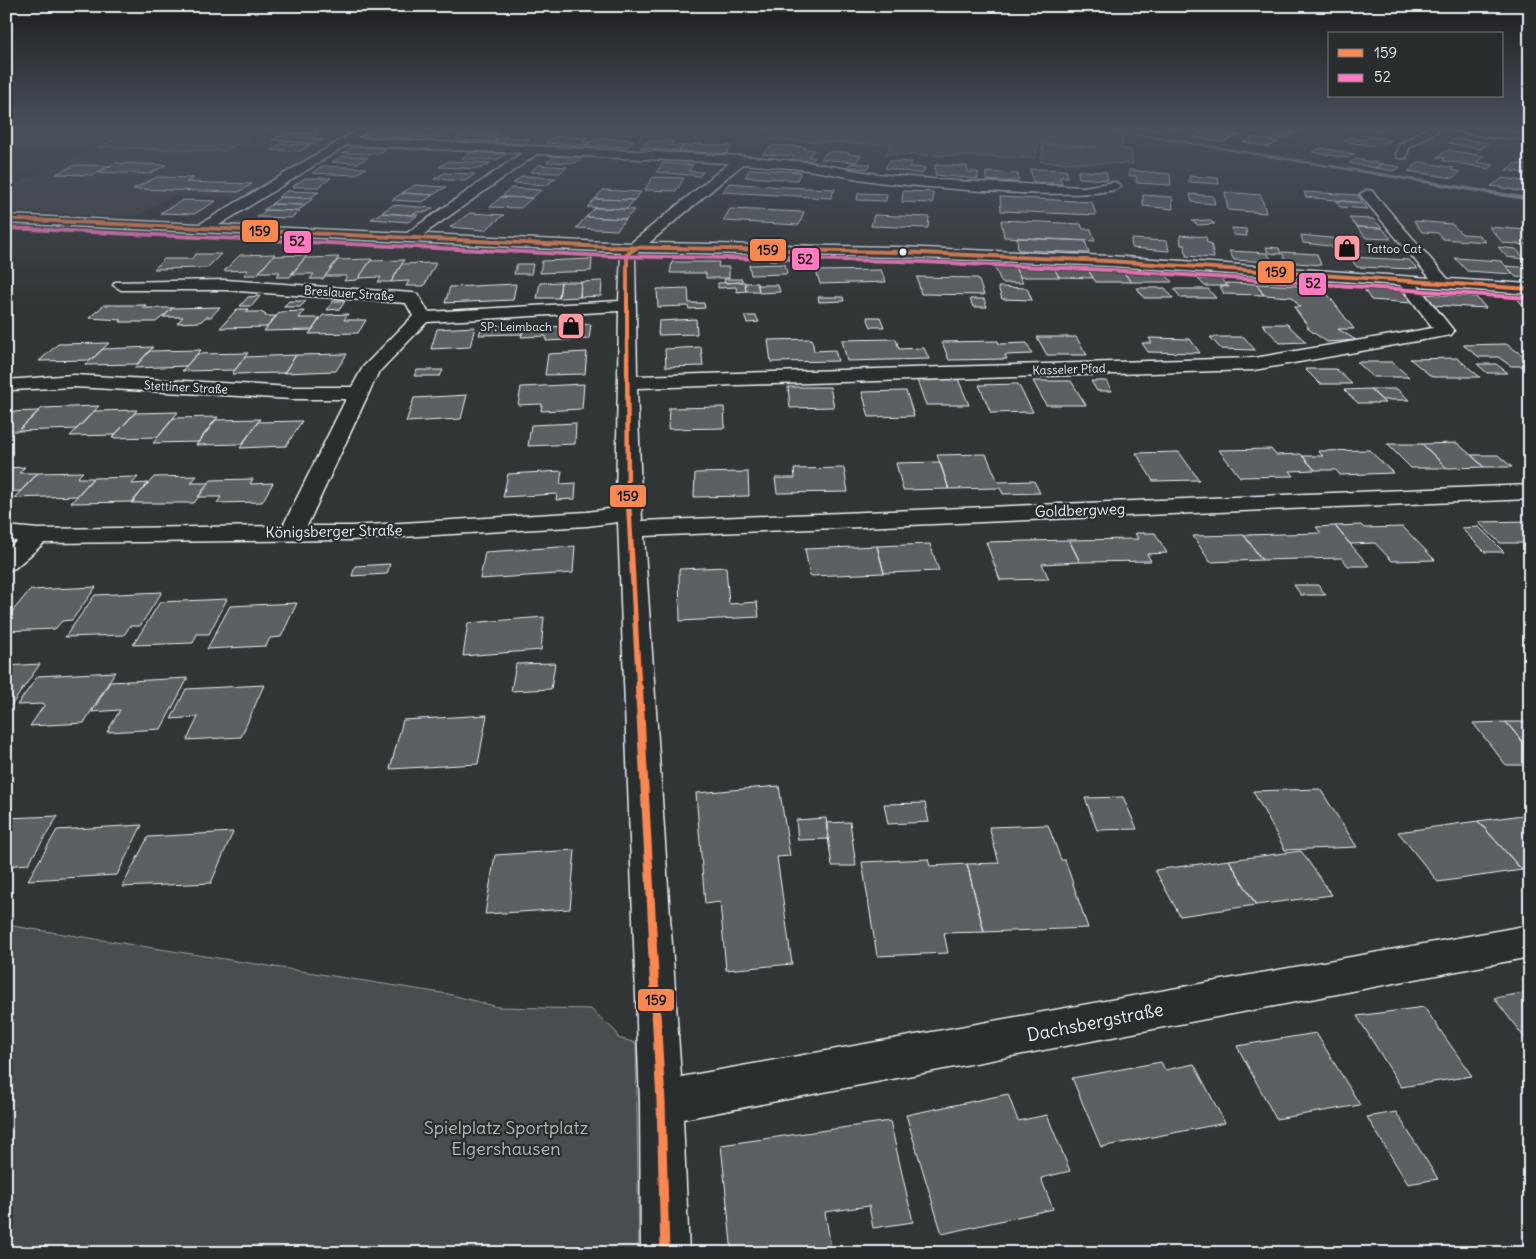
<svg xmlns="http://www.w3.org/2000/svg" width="1536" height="1259" font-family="Delius,sans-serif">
<rect width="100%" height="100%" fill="#323536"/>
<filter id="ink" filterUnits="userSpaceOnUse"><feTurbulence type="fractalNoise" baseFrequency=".02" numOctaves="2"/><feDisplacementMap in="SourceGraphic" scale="10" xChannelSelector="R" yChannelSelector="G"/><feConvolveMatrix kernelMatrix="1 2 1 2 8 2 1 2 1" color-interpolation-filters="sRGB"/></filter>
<g filter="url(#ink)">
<!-- built -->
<path fill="#3f4244" d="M98,147L318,155L247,199L172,196L134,217L6,211V188Z"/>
<!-- green -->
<path fill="#494d4f" stroke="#989fa4" d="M143,127H269L224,151L98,147Z
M769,127H1083L1123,134L1121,149L1131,150L1133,164L1041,162L1043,145L1096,147L1039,143L1035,158L885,154L892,145L772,140Z
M6,925L448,994L498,1007L591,1009L617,1033L618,1038L636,1043L639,1253H6Z"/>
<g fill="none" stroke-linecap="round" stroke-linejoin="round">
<!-- stream -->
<path fill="#9fa5aa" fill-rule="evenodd" d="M1087,127H1098L1530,197V201Z"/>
</g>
<!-- building -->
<path fill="#5c6063" stroke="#e8f1f8" d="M377,127L413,128L405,133L414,134L408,138L361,136Z
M1141,127H1178L1167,132Z
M1271,127H1306L1297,132Z
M1349,127H1388L1380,132Z
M1209,129L1239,135L1222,142L1193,137Z
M420,130L453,131L443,138L410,137Z
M1278,131L1294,133L1288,136L1272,134Z
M465,132L498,134L492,138H498L493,142L454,139Z
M285,133L318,134L311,138L324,139L316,144L272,140Z
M1270,133L1288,136L1289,137L1284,139L1264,136Z
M555,136L588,138L583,142H591L586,146L545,143Z
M1369,136L1391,140L1379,147L1344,141L1351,137L1364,140Z
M505,137L530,139L523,144L493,142Z
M1254,137L1278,142L1268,147L1243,142Z
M603,138L634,140L627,147L586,146L592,141H600Z
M1456,138L1488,143L1480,149L1448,143Z
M647,141L674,142L670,145L683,146L679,151L640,148Z
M281,144L310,145L300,151L270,150Z
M694,144L732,146L726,154L679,151L683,146H692Z
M772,145L806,147L804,149L814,150L808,157H815L812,161L791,160L795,156L762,154Z
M354,146L388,148L378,154L343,153Z
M1320,148L1355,154L1347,158L1312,152Z
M1448,150L1485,156L1476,162L1494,165L1489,169L1442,160L1445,158L1437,157Z
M834,151L849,153L848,154L861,155L856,162L821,159L826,153Z
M472,152L506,154L497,160L462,158Z
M342,156L368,157L358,163L332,162Z
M555,156L583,157L576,163L547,162Z
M1356,159L1382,164L1375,168L1349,163Z
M449,161L490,163L480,169L439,167Z
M890,161L912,162L909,167L925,168L922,174L885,168Z
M1420,162L1454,168L1451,170L1460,172L1453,178L1408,171Z
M116,163L166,165L149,174L98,172Z
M663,163L693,165L688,171L703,172L700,176L656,172Z
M851,163L871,164L867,169L847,167Z
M1382,164L1400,167L1394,171L1375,168Z
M1514,164L1530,165V174L1506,170Z
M75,165L111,166L93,175L56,174Z
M538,165L567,167L560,173L530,172Z
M935,165L967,166L968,172H978V179L935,175Z
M323,166L366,168L355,175L312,173Z
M750,169L801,172L797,180L745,177Z
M1030,169L1066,170L1068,177H1060L1062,184L1033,182Z
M1129,170L1170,174L1171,185L1136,183V176H1129Z
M1078,171L1106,172L1108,180L1079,178Z
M986,172L1018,174V182L986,180Z
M444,173L475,174L465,181L434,179Z
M522,176L556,178L547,185L513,183Z
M1189,176L1218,178L1219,184L1189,182Z
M157,177L194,178L186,182L252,184L239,192L133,189Z
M653,177L684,178L676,191L644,190Z
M305,178H331L318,187H292Z
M1503,178L1530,182V193L1491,186Z
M729,183L781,187L835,189L831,198L723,192Z
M415,185L446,187L433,195L402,193Z
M511,188L541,190L532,198L501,197Z
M603,190L641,192L634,200L595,199Z
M287,191L319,192L310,198L278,197Z
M903,191L933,192V203L902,202Z
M1225,192L1261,195L1266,213L1228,210Z
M1304,192L1358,195L1363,203L1306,197Z
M402,193L433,195L423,202L392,200Z
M858,193L887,194L886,201L857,200Z
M1190,194L1213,196L1215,204L1192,202Z
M1143,195L1172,197L1173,209L1143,206Z
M281,197L310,198H314L304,205L271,204Z
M501,197L532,198L521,208L490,207Z
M1000,197L1092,202L1096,215L1001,211Z
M595,199L634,200L627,209L587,207Z
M183,200L216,201L194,214L160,213Z
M1336,201L1363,203L1368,209L1340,207Z
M273,204L304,205H306L297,211L263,210Z
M393,205L433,208L427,212H417L412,215L381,213Z
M595,208L627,209L634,210L626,219L586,217Z
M730,209L804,212L799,225L723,221Z
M267,210L297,211H300L291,218L257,217Z
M381,213L412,215H418L408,222L371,219Z
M470,213L504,215L485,230L450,227Z
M874,215L929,217L928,228L871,226Z
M586,217L626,219L617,230L576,228Z
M1349,218L1373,219L1382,228L1357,227Z
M1001,220L1081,224L1083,229H1091L1095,241L1004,237Z
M1209,220L1215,224L1198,225L1192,221Z
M1414,221L1452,224L1462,234L1479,235L1486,242L1443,239L1438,233L1422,232Z
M1357,227L1382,228L1391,239L1366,238Z
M1489,227L1525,230L1530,235V245L1503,243Z
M1232,228L1246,229L1247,236L1234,235Z
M1180,235L1206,237L1207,243H1211L1214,258L1186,256L1185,245H1181Z
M1301,235L1349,240L1353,245H1358L1362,251L1333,249L1330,246L1303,243Z
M1017,238L1085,241L1089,253L1018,250Z
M1131,239L1167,241L1169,251L1132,248Z
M1266,247L1279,248L1281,254L1268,253Z
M1498,247L1516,249L1525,259L1507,257Z
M1229,251L1267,253L1273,262L1234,260Z
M1282,252L1317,254L1321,265L1286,262Z
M196,254H221L207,268L154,269L164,259H191Z
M275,254L257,275H244L248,270L224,271L240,255Z
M307,255L290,277H276L280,272H259L273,256Z
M339,257L323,279H310L314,274H291L305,258Z
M1349,257L1409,260L1418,269L1357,267Z
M1455,258L1501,261L1514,274L1467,271Z
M372,259L357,280L344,281L347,276H325L338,260Z
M592,259L591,271L540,273L542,261Z
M404,260L391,282H378L381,277L359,278L370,261Z
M672,262H719L718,267H729V278H706V273H670Z
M436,263L424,286H406L409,281L391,282L402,264Z
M517,264H533L531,274H514Z
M785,264L787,274L751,275L749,265Z
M994,266H1014L1023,283H1002Z
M1014,266H1053L1059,277H1020Z
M1053,266H1086L1093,278L1059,277Z
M1506,266L1530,268V278L1516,277Z
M881,270L886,282L820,284L816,271Z
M1088,270H1122L1131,282H1096Z
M1122,270H1162L1172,282H1131Z
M917,277L978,278L984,295L921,294Z
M1220,278L1227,286H1205L1198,279Z
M724,279H742V282L725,283Z
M602,281L601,296L580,297L581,282Z
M561,282L559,298H537L540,283Z
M561,282H581L580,297L559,298Z
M745,282L746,291L737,292L736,287L718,288V283Z
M745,283H757L759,291H746Z
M1226,283L1256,284L1264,295L1224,294L1220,286L1229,287Z
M516,284L513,300L445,303L450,287Z
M1256,284L1322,287L1354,329H1338L1356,340L1327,342L1307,328H1309L1294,307H1300L1292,297L1264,295Z
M758,285H778L780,292L759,293Z
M1362,286L1401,289L1412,303L1371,300Z
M998,287L1027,288L1032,300L1002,299Z
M688,288L689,303H704L705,308L689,309L688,306L658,307L657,289Z
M1137,288H1165L1173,298H1144Z
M1174,289H1208L1216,298H1181Z
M1425,294L1476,297L1486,308L1433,305Z
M260,296L252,306H240L248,297Z
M818,297H843L844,301L819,302Z
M970,299H984L987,307H973Z
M1517,299L1530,300V311H1529Z
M289,301H306L300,307H283Z
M333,301H345L340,309L327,310Z
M104,305H146L142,308H173L156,322H120L122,320L89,318Z
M220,307L211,317H206L200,322L177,323L183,317H163L173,308Z
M237,309H249L246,312H261L266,315L265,316H276L267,327L220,328Z
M304,311L299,318H320L312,330L264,331L280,312Z
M348,314L344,320H366L358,333L309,334L323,315Z
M744,316H756L759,322L747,323Z
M867,317H880L884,327H871Z
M696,319L697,334L658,335L659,321Z
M591,324L589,339L546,341V336L521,337L523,329Z
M1262,324H1287L1306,342L1280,343Z
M524,325L522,334L479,335L482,326Z
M475,327L470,347L431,349L437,329Z
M1037,337H1076L1087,355H1047Z
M1210,337H1244L1255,350L1221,349Z
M1149,338L1190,339L1200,353L1148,352L1142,343H1152Z
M812,339L814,351L835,350L838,361L771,362L768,340Z
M896,339L899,349L924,348L929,359L847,361L842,340Z
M998,341L999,344L1027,343L1032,354L1005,355L1007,359L949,360L942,342Z
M109,343L91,360L39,361L58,344Z
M1506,344L1530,360V366H1511L1498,357H1479L1463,345Z
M153,347L137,364L85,365L103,349Z
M701,347L703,366L666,367L665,349Z
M201,350L186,366L134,368L150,351Z
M587,352L585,374L545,375L548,354Z
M248,353L235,370L182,371L197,354Z
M347,354L336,371L284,373L296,355Z
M296,355L284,373L232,374L245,357Z
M1457,358L1480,377H1432L1410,359Z
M1357,362H1392L1409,377H1373Z
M1477,364H1496L1508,373H1487Z
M1305,369H1336L1352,384H1320Z
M417,370H443L440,376H414Z
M958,379L969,405H926L917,380Z
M1033,381H1071L1086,405H1046Z
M1091,381H1106L1112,391H1097Z
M584,384L582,409L541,411L542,404L518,405L521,387Z
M1018,384L1033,412L991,413L979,385Z
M788,387H830L834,407L790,408Z
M1370,389H1397L1409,400H1382Z
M1370,389L1385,403H1358L1344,390Z
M906,391L914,416L869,417L862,392Z
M467,395L461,419L406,422L414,398Z
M99,406L77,429L18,431L42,408Z
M724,407L725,428L668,429L669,408Z
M137,410L115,435L70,436L94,411Z
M39,411L18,431H6V412Z
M178,412L158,437L112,438L135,413Z
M218,417L199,442L153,443L174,418Z
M260,419L242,444L196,445L215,420Z
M302,421L286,446L240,448L258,422Z
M576,423L575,444L528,446L531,425Z
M1457,443L1471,455L1484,467L1447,468L1422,444Z
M1387,444H1422L1447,468H1411Z
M1271,449L1276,455L1301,454L1315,470L1290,471L1294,476L1240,477L1219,450Z
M1369,450L1393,473L1340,475L1336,470H1315L1302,456H1323L1318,451Z
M1179,452L1199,480L1153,481L1136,453Z
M986,454L998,482L1034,481L1040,493L1003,494L1000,488L949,489L937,455Z
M1471,455H1498L1512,467H1484Z
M940,462L949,489L903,490L896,463Z
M25,467L19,473H38L21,491L6,492V468Z
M844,468L848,492L777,493L775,478H795L794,469Z
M562,471L560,484L576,483L575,499L556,500L557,494L503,497L508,474Z
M83,472L77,478H93L77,496L14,498L38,473Z
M748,472L749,496L694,497L695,473Z
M197,476L191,483H209L194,503H131L154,477Z
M138,477L132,484L148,483L133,502L71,503L93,478Z
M253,479L250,484L273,483L262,502L217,503L221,497H198L211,480Z
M1530,521V543H1500L1478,522Z
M1361,525L1364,528L1403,527L1435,560L1392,561L1375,543L1350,544L1335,526Z
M1335,526L1369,566H1348L1342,558L1262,560L1244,535L1321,533L1316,527Z
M1479,527L1504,552H1485L1461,528Z
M1135,533H1155L1167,553L1147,554L1151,561L1080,562L1069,540L1138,539Z
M1244,535L1262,560L1210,562L1193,536Z
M1069,540L1080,562L1042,564L1049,579L1000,580L986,542Z
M930,544L939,571L884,573L877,546Z
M575,546L573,573L480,579L485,552Z
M877,546L884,573L810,576L805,549Z
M390,564L387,574L352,576L355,566Z
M726,567L729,604L757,602L759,617L680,621L679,569Z
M1294,585H1318L1326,595H1301Z
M96,587L72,620L62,621L55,629L6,631V619L30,590Z
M162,592L140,626H130L124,635L65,637L95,595Z
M227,599L209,634H197L193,643L133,645L160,602Z
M297,603L281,637L270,638L266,646L207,649L230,606Z
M544,617L541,650L463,656L468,623Z
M555,663L551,689L511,691L516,664Z
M40,664L6,713V666Z
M115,672L84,723L30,726L45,704L17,705L38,676Z
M188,678L161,729L107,732L120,710L92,712L110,682Z
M264,685L241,737L187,740L198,717L171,719L186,689Z
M487,715L478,764L390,769L403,720Z
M1506,722L1530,751V765H1506L1473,723Z
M1506,722H1530V751Z
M779,786L790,856L777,857L792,964L726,970L720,902L705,904L696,793Z
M1320,789L1357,847L1285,850L1253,791Z
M1123,797L1137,829L1097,830L1085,798Z
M925,803L929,822L888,824L884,804Z
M1530,814V869L1522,870L1478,821Z
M58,816L28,864L6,866V818Z
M826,818L829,839L798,840L796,820Z
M1478,821L1522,870L1438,882L1398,832Z
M850,822L856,866H832L826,823Z
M142,825L117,875L28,880L57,830Z
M1048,825L1061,860H1065L1088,928L984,932L967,864L999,863L989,827Z
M233,832L211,883L122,887L148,837Z
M575,850L570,909L485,914L495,855Z
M1301,851L1332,895L1256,905L1229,860Z
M928,859L930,866L967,864L984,932L944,933L948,953L877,956L862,862Z
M1229,860L1256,905L1180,916L1155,870Z
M1530,992V1045L1494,998Z
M1424,1007L1472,1076L1401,1087L1357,1016Z
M1316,1033L1360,1105L1276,1119L1237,1046Z
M1161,1062L1165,1070L1194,1064L1225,1123L1101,1147L1072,1078Z
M1008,1094L1018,1121L1047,1115L1070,1171L1041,1178L1053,1209L942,1234L906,1115Z
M1396,1112L1438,1179L1408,1184L1367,1117Z
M890,1121L913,1222L873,1228L869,1206L825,1212L832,1253H732L721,1145Z"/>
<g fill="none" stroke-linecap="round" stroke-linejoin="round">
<defs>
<path id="minor" d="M1429,127H1467L1530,133V139L1488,137L1442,128L1409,148L1406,158H1398L1396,155L1400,144Z
M359,129L365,132L357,138L740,156L807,162L876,174L954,181L1083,187L1115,182L1121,186C1107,204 910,186 878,182C854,179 831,173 807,170C786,167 764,166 743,164L649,243L898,247L1109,256L1430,278L1362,197L1360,194L1367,190L1372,191L1448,279L1530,284V294L1418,286L1454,331L1451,335L1254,370L637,388L642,521L1530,485V499L644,536L681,1077L1530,925V957L683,1119L689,1253H641L640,1102L618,522L587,526L351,540L44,543L15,568L6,571V550L17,541L6,540V526L38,529L283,526L346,399H292L74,387L12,390L6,388V380L74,375L292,387H352L363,367L413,316L406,303L225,290H121L113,285L115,282L225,280L412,293L418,294L428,312L619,301L621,252L6,223V215L200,224ZM347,145L522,153L407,233L219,225ZM537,154L729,163L631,243L424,234ZM639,252L898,257L1109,266L1400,285L1433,328L1254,358L637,376L635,255ZM619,311L616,508L587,512L351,526H307L378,373L427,322Z"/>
</defs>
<!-- minor casing -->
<use href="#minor" stroke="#e8f1f8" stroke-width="3"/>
<!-- minor -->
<use href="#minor" fill="#2a2d2e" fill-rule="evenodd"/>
<defs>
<path id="bus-1-far5" d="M6,219L58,221"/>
<path id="bus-1-far4" d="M31,220L608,247L898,252L1109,261L1530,289
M627,341V254L636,248"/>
<path id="bus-1-far3" d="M627,340L628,494"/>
<path id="bus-1-far2" d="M628,493L639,690"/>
<path id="bus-1-far1" d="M639,688L653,940"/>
<path id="bus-1" d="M652,939L661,1102L665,1253"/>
<path id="bus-2" d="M6,228L608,256L898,261L1109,270L1529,298"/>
</defs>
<!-- bus-1-far5 casing -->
<use href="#bus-1-far5" stroke="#2a2d2e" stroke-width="5"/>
<!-- bus-1-far4 casing -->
<use href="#bus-1-far4" stroke="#2a2d2e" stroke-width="5.5"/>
<!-- bus-1-far3 casing -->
<use href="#bus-1-far3" stroke="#2a2d2e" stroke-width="7"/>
<!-- bus-1-far2 casing -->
<use href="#bus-1-far2" stroke="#2a2d2e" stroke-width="9"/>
<!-- bus-1-far1 casing -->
<use href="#bus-1-far1" stroke="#2a2d2e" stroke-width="11"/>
<!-- bus-1 casing -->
<use href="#bus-1" stroke="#2a2d2e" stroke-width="13"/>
<!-- bus-2 casing -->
<use href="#bus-2" stroke="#2a2d2e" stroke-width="5.5"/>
<!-- bus-1-far5 -->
<use href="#bus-1-far5" stroke="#f88751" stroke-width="3"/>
<!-- bus-1-far4 -->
<use href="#bus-1-far4" stroke="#f88751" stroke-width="4"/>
<!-- bus-1-far3 -->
<use href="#bus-1-far3" stroke="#f88751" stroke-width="4.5"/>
<!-- bus-1-far2 -->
<use href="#bus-1-far2" stroke="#f88751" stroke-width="5.5"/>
<!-- bus-1-far1 -->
<use href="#bus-1-far1" stroke="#f88751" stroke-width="8"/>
<!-- bus-1 -->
<use href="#bus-1" stroke="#f88751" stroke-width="9"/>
<!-- bus-2 -->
<use href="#bus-2" stroke="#fe7ac1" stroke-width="4"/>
</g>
</g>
<!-- sky -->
<linearGradient id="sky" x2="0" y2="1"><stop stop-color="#1c1d1e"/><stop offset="0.42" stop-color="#49515d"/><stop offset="1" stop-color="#49515d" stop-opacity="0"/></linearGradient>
<rect width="1536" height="303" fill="url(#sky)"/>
<!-- icons -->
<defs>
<symbol id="shop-square" viewBox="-11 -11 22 22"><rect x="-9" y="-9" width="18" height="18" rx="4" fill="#ff9aa2" stroke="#2a2d2e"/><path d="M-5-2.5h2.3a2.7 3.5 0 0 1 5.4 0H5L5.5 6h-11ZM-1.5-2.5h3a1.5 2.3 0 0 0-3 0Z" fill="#111"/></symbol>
</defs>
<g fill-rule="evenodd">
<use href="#shop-square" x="1331" y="232" width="32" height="32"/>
<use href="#shop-square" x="555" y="310" width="32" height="32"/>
</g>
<!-- markers -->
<circle fill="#e8f1f8" stroke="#2a2d2e" stroke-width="2" cx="903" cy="252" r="4.5"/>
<g text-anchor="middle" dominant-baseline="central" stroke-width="4.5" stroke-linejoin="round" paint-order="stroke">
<!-- far-poi labels -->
<g font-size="12" fill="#e8f1f8" stroke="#2a2d2e" text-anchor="start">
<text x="1366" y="248">Tattoo Cat</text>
<text x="552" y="326" text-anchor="end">SP: Leimbach</text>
</g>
<!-- far-street labels -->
<g font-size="12" fill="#e8f1f8" stroke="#2a2d2e">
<text transform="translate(349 293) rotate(4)">Breslauer Straße</text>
<text transform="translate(1069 369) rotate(-2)">Kasseler Pfad</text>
<text transform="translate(186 387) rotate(3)">Stettiner Straße</text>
</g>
<!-- street labels -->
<g font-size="15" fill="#e8f1f8" stroke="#2a2d2e">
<text transform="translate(1080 510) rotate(-2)">Goldbergweg</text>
<text transform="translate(334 531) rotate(-1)">Königsberger Straße</text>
</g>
<!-- near-street labels -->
<g font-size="18" fill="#e8f1f8" stroke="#2a2d2e">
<text transform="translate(1095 1022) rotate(-11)">Dachsbergstraße</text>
</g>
<!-- near-park labels -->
<g font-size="18" fill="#b0b8bd" stroke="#2a2d2e">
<text x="506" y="1127">Spielplatz Sportplatz<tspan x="506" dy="21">Elgershausen</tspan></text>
</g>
</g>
<g stroke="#2a2d2e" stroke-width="2">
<rect x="241" y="219" width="38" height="24" rx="5" fill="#f88751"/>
<rect x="283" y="230" width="29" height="24" rx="5" fill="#fe7ac1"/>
<rect x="749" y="238" width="38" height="24" rx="5" fill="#f88751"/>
<rect x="791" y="247" width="29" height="24" rx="5" fill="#fe7ac1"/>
<rect x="1257" y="260" width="38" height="24" rx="5" fill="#f88751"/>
<rect x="1298" y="272" width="29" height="24" rx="5" fill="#fe7ac1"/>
<rect x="609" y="484" width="38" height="24" rx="5" fill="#f88751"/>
<rect x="637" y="988" width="38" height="24" rx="5" fill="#f88751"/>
</g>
<g font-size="14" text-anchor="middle" font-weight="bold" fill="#111">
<text x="260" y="236">159</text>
<text x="297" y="246">52</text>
<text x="768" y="255">159</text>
<text x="805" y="264">52</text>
<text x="1276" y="277">159</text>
<text x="1313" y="288">52</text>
<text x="628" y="501">159</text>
<text x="656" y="1005">159</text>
</g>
<!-- margin -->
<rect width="1536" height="1259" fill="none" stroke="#2a2d2e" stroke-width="25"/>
<rect x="12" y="12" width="1511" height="1234" fill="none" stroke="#e8f1f8" stroke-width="2" filter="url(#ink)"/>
<!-- legend -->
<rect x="1328" y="32" width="175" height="65" fill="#2a2d2e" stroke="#767b7f"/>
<rect x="1338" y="49" width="25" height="8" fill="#f88751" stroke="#767b7f"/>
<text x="1374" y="58" font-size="15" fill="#e8f1f8">159</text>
<rect x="1338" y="74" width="25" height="8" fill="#fe7ac1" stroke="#767b7f"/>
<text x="1374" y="82" font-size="15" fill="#e8f1f8">52</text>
</svg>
